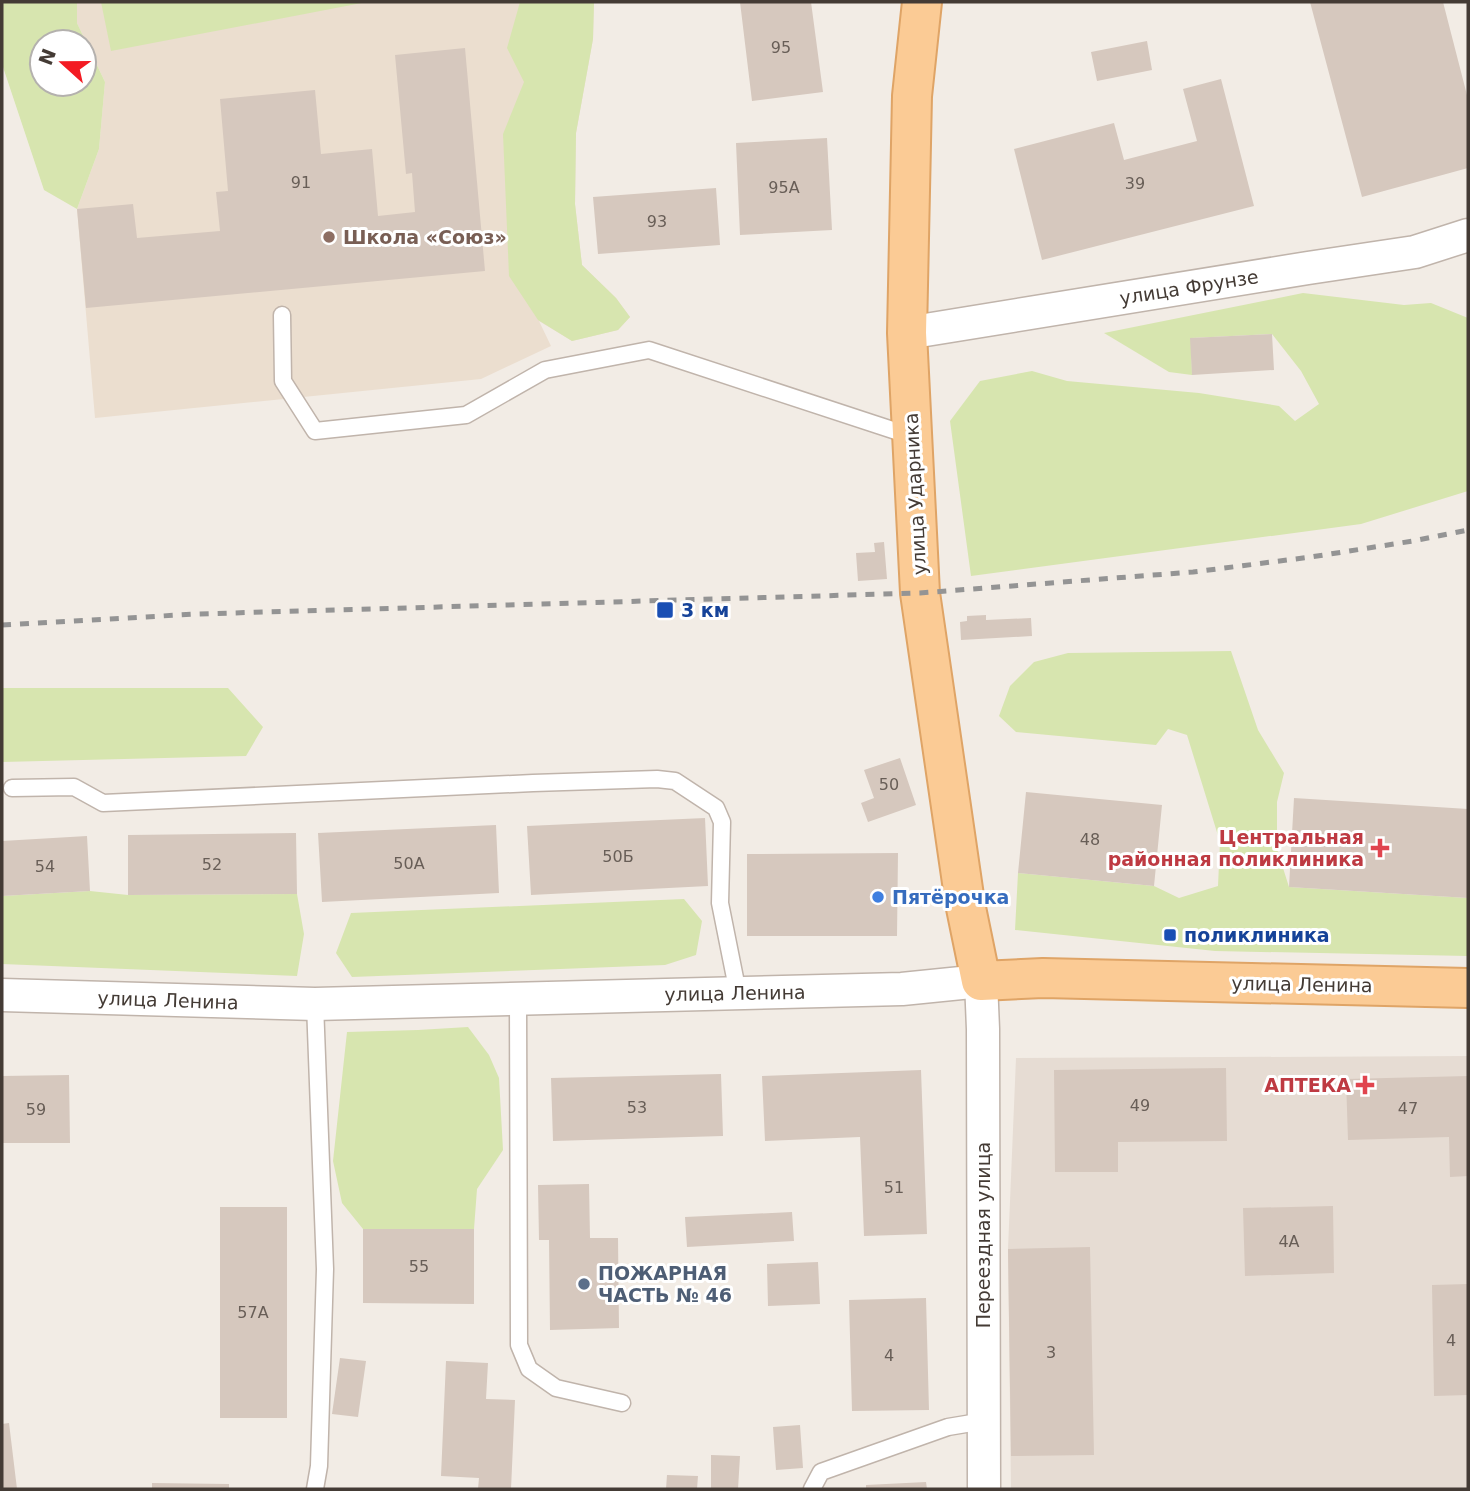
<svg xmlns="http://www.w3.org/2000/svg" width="1470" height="1491" font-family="'DejaVu Sans',sans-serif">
<rect width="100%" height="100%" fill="#f2ece5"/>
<!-- residential -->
<path fill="#e6dcd3" d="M1468,1056V1489H1011L1008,1249L1016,1058Z"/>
<!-- education -->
<path fill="#ebdecf" d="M77,2H594L593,39L576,133L575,204L582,265L616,298L630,317L618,330L572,341L539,321L551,346L481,379L95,418L77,209L99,149L105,82L77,23Z"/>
<!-- green -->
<path fill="#d7e5af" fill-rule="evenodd" d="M2,2H77V23L105,82L99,149L77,209L44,190L2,64ZM84,42V84H42V42Z
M101,2H367L111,51Z
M520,2H594L593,39L576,133L575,204L582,265L616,298L630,317L618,330L572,341L538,320L509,276L503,134L524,82L507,48Z
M1303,293L1404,305L1431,303L1468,318V491L1361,524L971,576L950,421L980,381L1032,371L1067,381L1199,393L1279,406L1295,421L1319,404L1301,371L1272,334L1191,338L1192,375L1169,372L1104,333Z
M1231,651L1258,730L1284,773L1277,802V849L1289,887L1468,898V956L1215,951L1015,930L1018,873L1154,886L1179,898L1218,886L1220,842L1187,735L1168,729L1156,745L1016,732L999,716L1010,686L1034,662L1068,653Z
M2,688H228L263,727L246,756L2,762Z
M90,891L128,895L297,894L304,934L297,976L2,964V896Z
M684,899L702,921L696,955L665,965L352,977L336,953L351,913Z
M468,1027L489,1055L499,1078L503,1150L477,1189L474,1229H363L342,1203L333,1161L347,1032L418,1030Z"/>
<!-- building -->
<path fill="#d6c8be" d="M740,2H811L823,92L752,101Z
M1310,2H1443L1468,99V168L1362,197Z
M1147,41L1152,70L1097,81L1091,52Z
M465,48L485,271L86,308L77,209L133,204L137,238L220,231L216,192L228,191L220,99L315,90L321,154L372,149L378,216L415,212L412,173L406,174L395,55Z
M1221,79L1254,206L1042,260L1014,149L1114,123L1124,160L1197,141L1183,89Z
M827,138L832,230L740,235L736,143Z
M716,188L720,245L598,254L593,197Z
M1272,334L1274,370L1192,375L1190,338Z
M884,542L887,579L858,581L856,553L875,552L874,543Z
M986,615V620L1031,618L1032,636L961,640L960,622L967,621V616Z
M900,758L916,805L868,822L861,803L874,798L864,770Z
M1026,792L1162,805L1154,886L1018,873Z
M1294,798L1468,809V898L1289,887Z
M705,818L708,886L531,895L527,826Z
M496,825L499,893L322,902L318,833Z
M296,833L297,894L128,895V835Z
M87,836L90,891L2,896V841Z
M898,853L897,936H747V854Z
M1226,1068L1227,1141L1118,1142V1172H1055L1054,1070Z
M921,1070L927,1234L864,1236L860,1137L765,1141L762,1076Z
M721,1074L723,1136L553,1141L551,1078Z
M69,1075L70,1143H2V1076Z
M1468,1076V1176L1450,1177L1449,1137L1348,1140L1346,1079Z
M589,1184L590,1238H618L619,1328L550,1330L549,1240H539L538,1185Z
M1333,1206L1334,1273L1245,1276L1243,1208Z
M220,1207H287V1418H220Z
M792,1212L794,1241L687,1247L685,1217Z
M363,1229H474V1304L363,1303Z
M1090,1247L1094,1455L1011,1456L1008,1249Z
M818,1262L820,1304L768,1306L767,1264Z
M1468,1284V1395L1434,1396L1432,1285Z
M926,1298L929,1410L852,1411L849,1300Z
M340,1358L366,1361L358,1417L332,1414Z
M446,1361L488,1363L486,1399L515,1400L511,1489H478L479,1478L441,1476Z
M9,1423L17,1489H2V1424Z
M800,1425L803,1468L776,1470L773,1427Z
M711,1455L740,1456L738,1489L711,1488Z
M667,1475L698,1476L697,1489H666Z
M926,1482L927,1489H866V1485Z
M152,1483L229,1484V1489H152Z"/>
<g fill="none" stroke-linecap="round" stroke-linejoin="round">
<defs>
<path id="lane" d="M282,315L283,381L315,431L466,415L545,370L649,350L911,436
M12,788L74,787L103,803L533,783L657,779L675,781L716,808L722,822L720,903L738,993
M518,999L519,1345L529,1369L556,1388L622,1403
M315,1489L319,1466L325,1269L315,1004
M812,1489L821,1472L948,1427L984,1421"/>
<path id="street" d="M907,333L1308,268L1415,252L1468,235
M2,995L315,1004L902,989L981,981L983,1029L984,1489"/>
<path id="primary" d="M922,2L912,96L907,333L920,593L965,903L981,981L1043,978L1468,988"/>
</defs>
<!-- lane casing -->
<use href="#lane" stroke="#c0b4ab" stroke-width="19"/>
<!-- street casing -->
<use href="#street" stroke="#c0b4ab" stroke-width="35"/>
<!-- primary casing -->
<use href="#primary" stroke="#dfa466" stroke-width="42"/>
<!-- lane -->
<use href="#lane" stroke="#fff" stroke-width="16"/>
<!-- street -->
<use href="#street" stroke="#fff" stroke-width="32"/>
<!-- primary -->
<use href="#primary" stroke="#fbcb95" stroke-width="38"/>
<!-- rail -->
<path stroke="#949494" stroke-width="5" stroke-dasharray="9 9" stroke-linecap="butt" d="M2,625L197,614L920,593L1193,572L1311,557L1413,541L1468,530"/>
</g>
<!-- markers -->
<circle fill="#8d6e63" stroke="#fff" stroke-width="2.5" cx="329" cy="237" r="7"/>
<g fill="#1a4fb4" stroke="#fff" stroke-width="2.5">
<rect x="656" y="601" width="18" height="18" rx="3.5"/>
<rect x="1163" y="928" width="14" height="14" rx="3.5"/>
</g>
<g fill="#e0444e" stroke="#fff" stroke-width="2.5">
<path d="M1376.5 837.5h7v7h7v7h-7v7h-7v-7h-7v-7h7z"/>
<path d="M1361.5 1074.5h7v7h7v7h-7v7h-7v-7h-7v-7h7z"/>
</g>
<circle fill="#3f7fe0" stroke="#fff" stroke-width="2.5" cx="878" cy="897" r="7"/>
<circle fill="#5c6f8a" stroke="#fff" stroke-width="2.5" cx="584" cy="1284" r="7"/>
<g text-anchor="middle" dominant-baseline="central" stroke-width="6" stroke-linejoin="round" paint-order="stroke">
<!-- number labels -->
<g font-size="16" fill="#685e57">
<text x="781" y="47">95</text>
<text x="301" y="182">91</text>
<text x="1135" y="183">39</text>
<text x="784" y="187">95А</text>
<text x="657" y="221">93</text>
<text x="889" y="784">50</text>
<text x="1090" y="839">48</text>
<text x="618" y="856">50Б</text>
<text x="409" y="863">50А</text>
<text x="212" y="864">52</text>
<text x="45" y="866">54</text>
<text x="1140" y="1105">49</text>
<text x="637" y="1107">53</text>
<text x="1408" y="1108">47</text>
<text x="36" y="1109">59</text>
<text x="894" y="1187">51</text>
<text x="1289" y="1241">4А</text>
<text x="419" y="1266">55</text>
<text x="253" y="1312">57А</text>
<text x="1451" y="1340">4</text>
<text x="1051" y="1352">3</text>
<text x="889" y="1355">4</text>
</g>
<!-- education labels -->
<g font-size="19" font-weight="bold" fill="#785e54" stroke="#fff" text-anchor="start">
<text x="343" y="237">Школа «Союз»</text>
</g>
<!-- street labels -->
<g font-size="19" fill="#443b35" stroke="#fff">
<text transform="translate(1189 287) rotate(-9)">улица Фрунзе</text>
<text transform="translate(915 494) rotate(-93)">улица Ударника</text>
<text transform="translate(1302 984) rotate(1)">улица Ленина</text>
<text transform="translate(735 993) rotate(-1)">улица Ленина</text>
<text transform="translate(168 1000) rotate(2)">улица Ленина</text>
<text transform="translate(983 1235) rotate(-90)">Переездная улица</text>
</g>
<!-- transit labels -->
<g font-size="19" font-weight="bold" fill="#164399" stroke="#fff" text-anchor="start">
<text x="681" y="610">3 км</text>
<text x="1184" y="935">поликлиника</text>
</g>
<!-- health labels -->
<g font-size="19" font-weight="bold" fill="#be3a42" stroke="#fff" text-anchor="end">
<text x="1364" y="837">Центральная<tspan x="1364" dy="22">районная поликлиника</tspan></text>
<text x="1351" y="1085">АПТЕКА</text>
</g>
<!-- shop labels -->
<g font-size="19" font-weight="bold" fill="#366cbe" stroke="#fff" text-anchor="start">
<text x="892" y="897">Пятёрочка</text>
</g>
<!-- service labels -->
<g font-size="19" font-weight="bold" fill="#4e5e75" stroke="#fff" text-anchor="start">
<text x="598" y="1273">ПОЖАРНАЯ<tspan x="598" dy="22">ЧАСТЬ № 46</tspan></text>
</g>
</g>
<!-- border -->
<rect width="1470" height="1491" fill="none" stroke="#443b35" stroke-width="7"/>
<!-- north arrow -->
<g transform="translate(63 63) rotate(291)"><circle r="33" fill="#ffffff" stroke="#b4b1ae" stroke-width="2"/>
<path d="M0-5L12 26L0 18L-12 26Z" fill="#f31b23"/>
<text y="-10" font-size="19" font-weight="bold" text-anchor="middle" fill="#443b35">N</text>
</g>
</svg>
